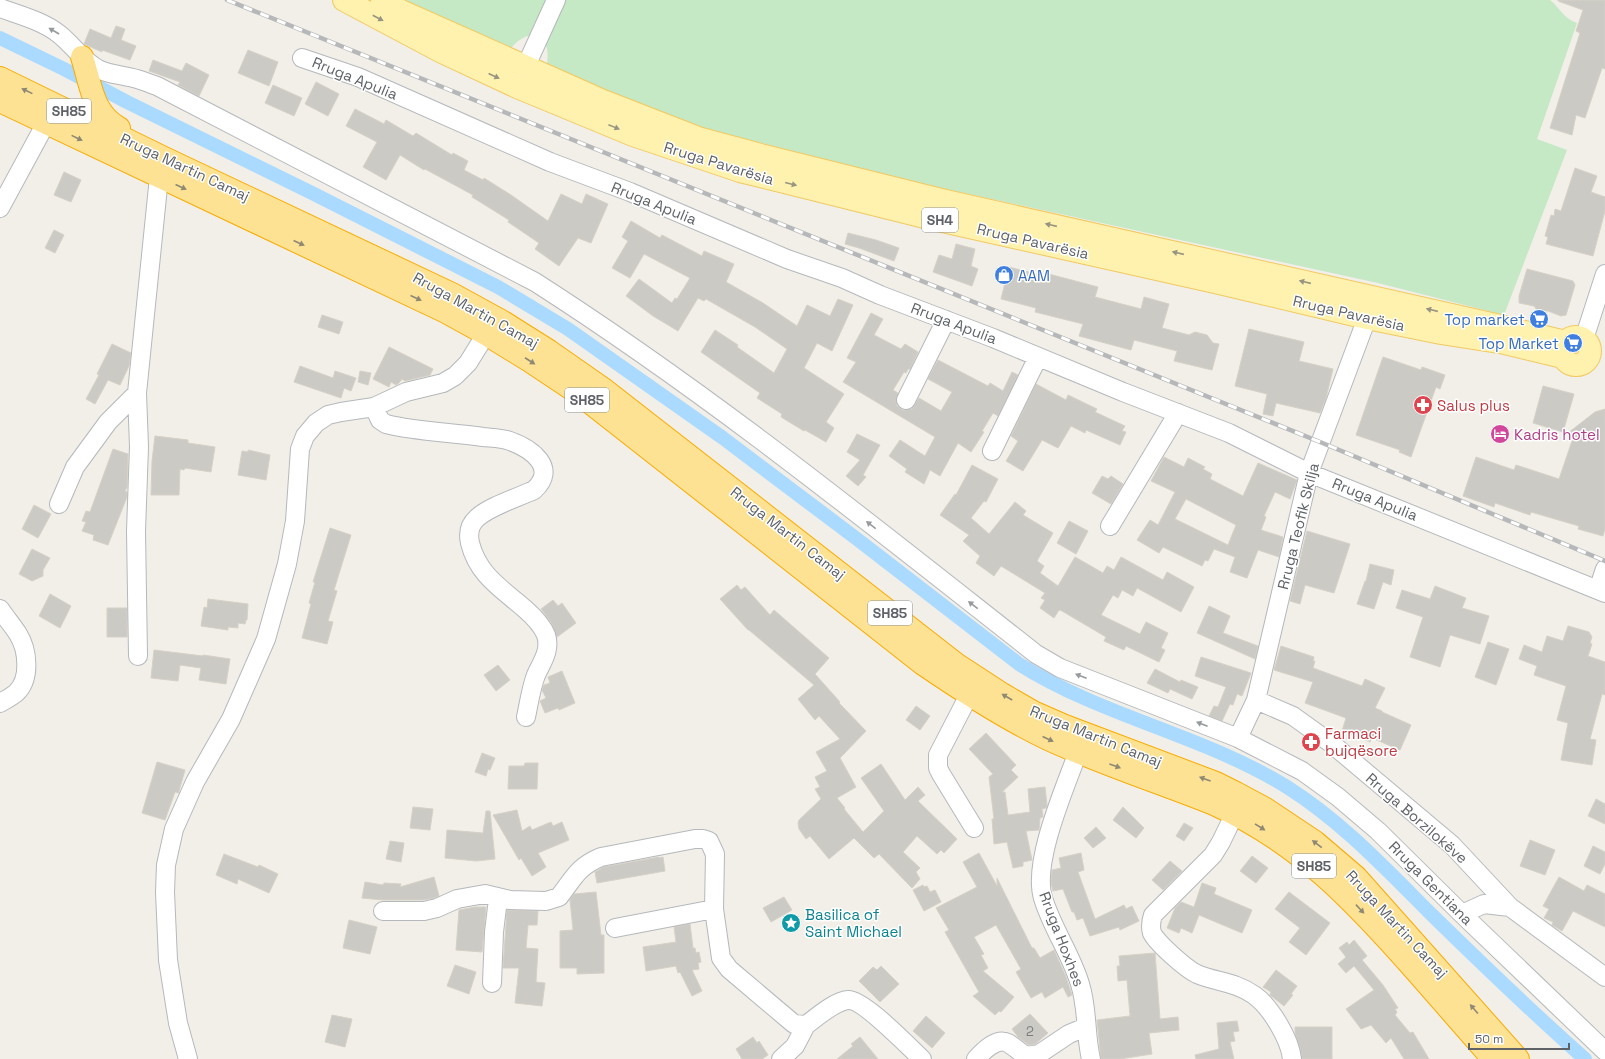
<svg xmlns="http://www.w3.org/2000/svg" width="1605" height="1059" font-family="'Space Grotesk',sans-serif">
<rect width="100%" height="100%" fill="#f1efe8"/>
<!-- green -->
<path fill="#c5e8c5" d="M394,0H1550C1561,9 1563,18 1577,23L1537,139L1567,150L1504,315L1378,283L927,185L706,129L652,111L547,68C547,61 549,52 546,46C536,25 517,39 508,52Z"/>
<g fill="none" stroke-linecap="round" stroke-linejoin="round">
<!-- canal -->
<path stroke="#aadaff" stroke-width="14" d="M0,38L64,69L127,102L314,194L498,287L568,329L723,438L857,539L1019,664C1103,717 1203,735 1287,787C1341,821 1384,867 1429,912C1480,962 1531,1011 1585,1059"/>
</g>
<!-- building -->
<path fill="#cccac5" stroke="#d6d1c6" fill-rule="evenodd" d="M1558,0H1605V69L1602,68L1585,118L1576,115L1572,135L1550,128L1580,33L1576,31L1583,10L1558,1Z
M116,26L125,29L121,40L136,46L130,60L102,50V52L84,44L90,29L111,38Z
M248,50L278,62L269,86L238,73Z
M153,60L182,71L186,63L209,75L199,96L178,85L180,82L149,71Z
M316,82L339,94L328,116L305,104Z
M273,85L302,98L294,116L265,103Z
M355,109L384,124L386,120L413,136L416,133L452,155L453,153L468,161L464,170L483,180L484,178L511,195L548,221L561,194L582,204L586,194L608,204L591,243L578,238L559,266L535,249L539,243L508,222L509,220L472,197L473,195L425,169L424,170L400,155L386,180L363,167L377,142L346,126Z
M1575,168L1597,176L1591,192L1605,197V211L1593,256L1546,244L1548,237L1545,236L1551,215L1554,216L1555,209L1561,211Z
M64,172L81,180L71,202L54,195Z
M631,221L660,238L662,235L702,256L704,251L734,264L726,282L763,303L797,326L807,305L830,316L838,299L853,305L832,351L817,343L804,368L844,394L826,422L834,428L826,442L805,430L804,431L781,417L782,414L757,398L760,393L701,352L715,330L738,345L737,347L774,373L787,349L755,327L706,299L704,301L698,298L678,331L653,316L626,296L639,279L672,303L675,298L677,299L690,278L644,254L630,278L612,268L628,241L622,237Z
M54,230L64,235L55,253L45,248Z
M848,233L876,240L899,248L894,261L859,248L845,244Z
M956,244L975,249L971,266L978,269L972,286L933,272L939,255L952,259Z
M1009,267L1044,276L1045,273L1098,287L1095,297L1141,309L1144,297L1169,304L1162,328L1189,335L1195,332L1207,335L1213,343L1219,344L1212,370L1174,361L1177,351L1134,340L1131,350L1079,336L1083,324L1035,312L1036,308L1001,299Z
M1527,269L1573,281L1575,285L1566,315L1561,316L1548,311H1542L1537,310L1534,306L1519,303V296Z
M871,313L883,319L874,335L901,349L905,344L918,352L910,369H908L906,373L904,372L893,390L898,393L896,401L897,406L902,410H907L912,409L919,398L941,411L952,392L928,379L938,360L988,386L990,383L1003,391L1012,372L1018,375L998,416L993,413L982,431L984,432L971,452L958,443L940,476L930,470L924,484L905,472L907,469L889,456L900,440L925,456L935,437L843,382L856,362L847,358Z
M322,315L343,322L339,334L318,327Z
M1249,329L1304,342L1299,361L1333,369L1326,398L1320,413L1276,403L1273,416L1263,414L1267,394L1235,386Z
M112,344L131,353L129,366L120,385L108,380L95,404L86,399L99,375L97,374Z
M389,347L433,369L430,375L405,381L402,379L399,383L396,385L391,382L389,387L373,379Z
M1383,357L1421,370L1422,367L1445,375L1440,389L1436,387L1411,457L1399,452L1400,450L1356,435Z
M300,366L333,378L335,371L356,378L351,391L344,388L341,398L294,382Z
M360,371L371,373L368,385L358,382Z
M1036,384L1066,400L1068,395L1097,409L1095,412L1125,426L1122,431L1126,432L1120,445L1086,430L1085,433L1071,426L1058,448L1042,440L1023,471L1006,461L1018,441L1011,436Z
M1543,386L1574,394L1563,432L1533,423Z
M1605,409V529L1603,536L1578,529L1579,526L1531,512L1530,515L1495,503L1494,507L1463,496L1476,457L1514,470L1516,465L1559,479L1574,435L1568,433L1595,412Z
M857,434L880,445L863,475L866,477L858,486L846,476L860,460L847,452Z
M155,436L188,440V443L215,447L211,472L185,468L184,470L180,469L179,495H151L152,461Z
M113,449L128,454L127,487L125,491L127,492V497L108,545L93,540L94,535L82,531L86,522L82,521L86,511L90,512Z
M248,450L270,455L266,480L238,475L242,451L248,452Z
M1164,457L1184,467L1188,458L1205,467L1203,469L1212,474L1210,479L1243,496L1258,463L1297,480L1290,499L1275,492L1264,516L1266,517L1261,530L1283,537L1279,557L1258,550L1247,578L1230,572L1235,557L1214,549L1208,561L1205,560L1202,566L1163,547L1159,553L1137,540L1150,520L1158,525L1175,492L1151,481ZM1186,499L1236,525L1228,545L1175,519Z
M972,465L998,479L986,502L984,501L971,518L989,534L1015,502L1026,511L1023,515L1053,533L1037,561L1044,566L1040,573L1058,586L1075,557L1103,573L1107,566L1114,570L1121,557L1163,580L1167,572L1194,587L1181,612L1137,588L1133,596L1122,590L1118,598L1113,595L1101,615L1140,634L1146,622L1168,633L1161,648L1165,650L1159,662L1126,646L1124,650L1104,641L1106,637L1062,611L1059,610L1054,618L1040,608L1045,600L1041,598L1045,593L1001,566L994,576L976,563L980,556L963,541L969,535L940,515L955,494L956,495Z
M1102,476L1108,479L1111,476L1123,484L1111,504L1092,493Z
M34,505L51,514L38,538L22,529Z
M1069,521L1088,531L1076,554L1057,543Z
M330,528L351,535L334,590L337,591L328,621L333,622L327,644L302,638L311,604L309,603L315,582H313Z
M1307,531L1350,544L1334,593L1305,585L1300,604L1290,601Z
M32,549L50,558L43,570V576L32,581L19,574Z
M1370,564L1394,570L1391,585L1383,582L1374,609L1357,604L1365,581H1366Z
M737,585L741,590L745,587L770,615L774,610L829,658L815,674L840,702L839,703L866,731L840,758L856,787L837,798L845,808L844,809L863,832L884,811L861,778L881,764L905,800L918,787L925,795L918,801L957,839L944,853L941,850L937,854L917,836L903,852L920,868L916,872L920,879L912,888L879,854L874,858L854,838L829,859L810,836L806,839L799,829L798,823L799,820L821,799L815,789L820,787L815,777L827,771L816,752L840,739L819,716L815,720L798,699L814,685L749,630H748L720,599Z
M1435,586L1466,598L1462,608L1489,616L1480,644L1450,635L1440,667L1410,657L1423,617L1396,608L1402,590L1430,599Z
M50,594L71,606L60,628L39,616Z
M208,599L248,604L247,620H246L245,624L238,623V628L228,627V630L201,626L204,607L207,608Z
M553,600L558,606L562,603L576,623L557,637L551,622L541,609Z
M1209,606L1230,616L1223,633L1258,646L1255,659L1197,633Z
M107,608H127V637H107Z
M1568,626L1589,632L1592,637L1590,643L1592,644L1588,656L1605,662V695L1602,694L1590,739L1596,740L1592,765L1561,760L1568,723L1557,720L1566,686L1534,675L1537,666L1519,659L1524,645L1542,652L1547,636L1563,641Z
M1488,642L1509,649L1496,685L1475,677Z
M1281,646L1314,657L1313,661H1315L1313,668L1362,686L1365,679L1385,688L1375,708L1382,711V712L1411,725L1400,750L1372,738L1370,742L1342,731L1346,718L1305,703L1313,682L1274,670Z
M154,650L203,656V655L230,659L226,684L199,680L201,668L180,665L178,681L151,678Z
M1201,657L1251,673L1242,696L1237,694L1233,705L1230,704L1222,721L1209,716L1214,706L1218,707L1226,687L1195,676Z
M498,665L510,680L496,691L484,675Z
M1155,669L1180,682L1181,680L1198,687L1192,699L1170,689L1168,693L1147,683Z
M562,671L575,703L559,710L558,708L545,713L540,701L546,698L542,690L544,685L550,683L548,677Z
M916,706L930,716L920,730L906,720Z
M986,733L1016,765L1011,770L1018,777L1002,792H1005L1008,815L1030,812L1028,789L1045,787L1047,805L1046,808L1042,809L1043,817L1040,818L1039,830L1026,831L1032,860L1023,862V866L1013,868L1007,842L994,844L992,819H994L989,777L993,774L969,749Z
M482,753L495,758L490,770L488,769L486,776L475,772Z
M157,762L185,770L179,791V793L175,792L165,820L142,813Z
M525,763H538L537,789H508L509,766H524Z
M1596,799L1605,804V824L1588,816Z
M413,807L433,809L430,830L410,828Z
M1123,807L1144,828L1136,838L1113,820Z
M517,810L522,831L530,826L532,830L551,822L553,826L562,822L569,840L538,853L546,867L532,876L521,858L519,860L493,815Z
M486,811H490L495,859L476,861L445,858L447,830L483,833Z
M1184,823L1193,828L1184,841L1176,836Z
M1096,827L1106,838L1093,848L1084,838Z
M1530,840L1555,850L1545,875L1520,866Z
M390,841L404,843L401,862L386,859Z
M1593,846L1605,852V864L1600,874L1584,866Z
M979,853L997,886V878L1032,948H1034L1040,958L1054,950L1066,977L1072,995L1068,997L1063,987L1045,998L1042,992L1031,998L1016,972L1021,969L996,925L974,937L984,954L981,955L988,968L983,971L1014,997L1001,1012L999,1011L995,1015L973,996L979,992L945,932L949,930L936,908L977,887L963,862Z
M1081,853L1084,870L1078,872L1095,919L1124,905L1126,909L1132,906L1139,921L1120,930L1119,927L1090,936L1083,918L1077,920L1074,912H1072L1063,889L1053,891L1051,882L1052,870L1061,868L1059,858Z
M224,854L258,867L259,865L278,874L269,893L238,879L237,884L216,875Z
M1252,856L1268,868L1256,883L1240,871Z
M659,857V858L663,857L665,871L597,883L595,872L604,867Z
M1170,861L1182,871L1163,890L1152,880Z
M434,877L439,896L434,898L423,900H383L362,898L365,882L383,885L384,883L401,884L400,887Z
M1559,877L1584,891L1587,885L1605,894V927L1573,911L1562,931L1552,925L1553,922L1544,918L1549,909L1543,906Z
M1202,883L1216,888L1214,894L1252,910L1242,933L1199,915L1192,933L1181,928L1179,933L1167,928L1175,908L1181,902L1194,907Z
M923,885L924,887L927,886L930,892L935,890L941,902L924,911L913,890Z
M596,892L601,935H604V973L577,974V968H560V931L573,930L570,900L574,894Z
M1289,892L1330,923L1306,955L1289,942L1300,928L1275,909Z
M784,897L792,910L771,922L763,908Z
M475,907H486L482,952L456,950L459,910Z
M507,910L538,911L537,925H528L526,948L538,949L536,982L545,983L542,1006L515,1003L519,968H503Z
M349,920L377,927L370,954L343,948Z
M690,924L693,948H695L696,953L699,952L701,962L698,963L699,969L692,970L702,991L692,996L680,972L678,973L676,966L646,971L643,947L676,942L674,927Z
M1354,940L1367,956L1362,960L1383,985L1398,1008L1395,1009L1397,1012L1395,1015L1410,1033L1413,1032L1429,1059H1404L1391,1038L1386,1043L1371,1025L1361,1029L1346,1009L1374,990L1354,966L1346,973L1338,964L1346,957L1339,948L1347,942L1349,945Z
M1155,953L1160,1019L1178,1017L1179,1030L1149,1033L1152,1054L1120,1059H1101L1097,1020L1130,1016L1127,980L1118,981L1117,966H1120L1119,956Z
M455,965L476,972L469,994L447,986Z
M881,966L899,984L880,1002L859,981L873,967L877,970Z
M1276,970L1297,986L1291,994L1293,995L1284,1006L1270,995L1271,992L1263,987Z
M1030,1014L1048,1033L1035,1044L1029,1045L1018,1037L1012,1029Z
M332,1015L352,1019L345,1047L325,1042Z
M926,1016L945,1033L932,1048L913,1031Z
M1237,1021L1239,1031L1233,1032L1235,1041L1230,1042L1234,1059H1196L1195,1055L1219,1049L1217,1023Z
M1295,1027H1332V1059H1302L1300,1048L1295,1033Z
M753,1037L757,1043L759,1041L768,1055L762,1059H742L736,1049Z
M860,1037L878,1059H837L853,1046L851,1044Z"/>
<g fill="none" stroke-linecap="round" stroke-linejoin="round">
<defs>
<path id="minor" d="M0,8C19,15 43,21 59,34C73,45 83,61 98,69C110,75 124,75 137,79C144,81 151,84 157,86L535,282C710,394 873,526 1036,654L1060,668L1238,738L1302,771L1338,797L1378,831L1462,914L1605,1051
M302,58L358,77L550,162L630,192L787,259L842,278L880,295L993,338L1123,392L1229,433L1309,473L1605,593
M520,79L556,0
M0,208L46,123
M1584,339L1605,274
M906,400L946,320
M374,407L380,420L386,424C418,432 451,432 483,437C492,438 502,438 510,441C532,449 558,468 534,490C517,498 490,506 477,518C469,525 468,534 470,543C478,575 501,588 525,609C533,616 542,625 546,635C551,650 542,662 536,675C531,688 529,703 526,717
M992,451L1038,357
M59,504L75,467L108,422L137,393
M1110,526L1178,413
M1598,590L1605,569
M0,609C6,618 13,626 18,634C28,650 31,679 16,693C11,697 5,700 0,703
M138,656L136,531L139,447L137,393L159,177
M969,695L938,755V768L941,774L974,828
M1256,700L1293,716L1332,744L1452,845L1510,907
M1238,738L1256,700L1309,473L1367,318
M1078,752C1065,788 1032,862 1043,898C1052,928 1071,954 1080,984C1088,1009 1085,1034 1091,1059
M1235,813L1221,842L1213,855L1153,915C1151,921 1150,926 1152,933C1157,943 1186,969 1197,974C1216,982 1236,982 1254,995C1270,1006 1290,1039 1292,1059
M383,911H424L437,908L457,899L485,894L510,900L546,901L559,897C574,878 577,867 601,857L695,839H703L709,841L715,854L714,909L721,958L729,969L794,1024L806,1025C817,1017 835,1001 848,1000C863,999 909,1047 922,1059
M1462,914L1484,904L1510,907L1605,977
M615,928L714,909
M492,983L494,932L498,899
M188,1059L178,1023L168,960L165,892L166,865L174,829L195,782L231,719L266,639L287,564L295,521L300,449L305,436L316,423L328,415L341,412L374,407L406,392L443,383L455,376L468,363L486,334
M781,1059L795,1046L806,1025
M976,1059C983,1051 997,1037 1008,1043C1015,1047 1020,1053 1027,1056L1039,1054L1069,1034L1086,1027"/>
<path id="major" d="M344,0L442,52L517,87L633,135L740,171L929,218L1215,282L1367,318L1441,333L1505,343L1563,357
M382,0L401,11L603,101L698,138L764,156L941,200L1509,328L1565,342
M1562 351a14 14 0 1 1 28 0a14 14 0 1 1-28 0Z"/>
<path id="highway" d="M82,57C91,85 92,113 119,128
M0,78L164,158L452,294L503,322L549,351L602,388L956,664L1002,694L1033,712L1065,726L1216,783L1236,793L1264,808L1315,842L1356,877L1518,1059
M0,101L446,312L486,334L530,361L578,393L923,664C964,692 1004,718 1048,739C1102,764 1159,782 1214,804C1300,843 1354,901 1415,970C1441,1000 1467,1029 1493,1059"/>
</defs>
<!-- minor casing -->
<use href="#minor" stroke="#b5b8bc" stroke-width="20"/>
<!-- major casing -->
<use href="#major" stroke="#f2c960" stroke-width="24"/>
<!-- highway casing -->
<use href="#highway" stroke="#f9ab00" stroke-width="24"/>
<!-- minor -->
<use href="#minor" stroke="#fff" stroke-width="18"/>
<!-- major -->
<use href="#major" stroke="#fff2af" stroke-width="22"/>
<!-- highway -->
<use href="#highway" stroke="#fde293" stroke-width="22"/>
<defs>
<path id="rail" d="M227,0L1320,442L1605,561"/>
</defs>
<!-- rail casing -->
<use href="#rail" stroke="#b6b7b8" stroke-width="4.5"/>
<!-- rail -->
<use href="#rail" stroke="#fff" stroke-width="3" stroke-dasharray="9" stroke-linecap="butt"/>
</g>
<!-- one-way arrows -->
<defs><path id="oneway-solid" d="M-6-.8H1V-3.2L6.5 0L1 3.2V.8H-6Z"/></defs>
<g fill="#979581">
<use href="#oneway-solid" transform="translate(378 18) rotate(28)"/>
<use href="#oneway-solid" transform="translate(494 76) rotate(25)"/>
<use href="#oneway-solid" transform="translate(614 127) rotate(22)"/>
<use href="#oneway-solid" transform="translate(791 184) rotate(14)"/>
<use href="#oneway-solid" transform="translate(1051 225) rotate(-167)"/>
<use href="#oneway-solid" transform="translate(1178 253) rotate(-167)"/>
<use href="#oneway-solid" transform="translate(1305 282) rotate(-167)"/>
<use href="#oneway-solid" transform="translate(1432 310) rotate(-167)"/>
</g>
<g fill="#979a9d">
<use href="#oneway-solid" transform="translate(54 31) rotate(-150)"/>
<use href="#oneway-solid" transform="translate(871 525) rotate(-142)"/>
<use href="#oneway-solid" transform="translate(973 605) rotate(-142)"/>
<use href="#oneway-solid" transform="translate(1081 676) rotate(-159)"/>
<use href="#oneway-solid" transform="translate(1202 724) rotate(-159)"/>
</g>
<g fill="#8e8975">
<use href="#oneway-solid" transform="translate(27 91) rotate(-154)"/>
<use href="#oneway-solid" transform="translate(77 138) rotate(26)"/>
<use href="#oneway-solid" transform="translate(181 187) rotate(25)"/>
<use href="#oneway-solid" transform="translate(299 243) rotate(25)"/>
<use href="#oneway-solid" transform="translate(416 298) rotate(25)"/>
<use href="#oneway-solid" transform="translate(530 361) rotate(33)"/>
<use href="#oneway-solid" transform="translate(1007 697) rotate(-150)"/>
<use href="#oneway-solid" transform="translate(1048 739) rotate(25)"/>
<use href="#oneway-solid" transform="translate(1115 766) rotate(20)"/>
<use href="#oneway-solid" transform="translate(1205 779) rotate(-160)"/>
<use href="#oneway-solid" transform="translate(1260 827) rotate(32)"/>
<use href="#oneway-solid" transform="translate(1317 844) rotate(-143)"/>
<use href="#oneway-solid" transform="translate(1360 909) rotate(47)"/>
<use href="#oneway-solid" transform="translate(1474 1009) rotate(-131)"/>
</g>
<!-- icons -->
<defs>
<symbol id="shop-disc" viewBox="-11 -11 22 22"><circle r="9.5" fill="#3f7fe0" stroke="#fff"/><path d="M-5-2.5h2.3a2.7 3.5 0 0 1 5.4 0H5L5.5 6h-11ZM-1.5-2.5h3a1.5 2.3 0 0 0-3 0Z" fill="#fff"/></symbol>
<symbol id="supermarket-disc" viewBox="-11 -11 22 22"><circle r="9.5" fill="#3f7fe0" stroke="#fff"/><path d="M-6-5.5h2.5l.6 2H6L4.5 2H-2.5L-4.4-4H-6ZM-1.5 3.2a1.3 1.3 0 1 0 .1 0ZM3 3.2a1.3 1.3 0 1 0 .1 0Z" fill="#fff"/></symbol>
<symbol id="pharmacy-disc" viewBox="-11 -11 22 22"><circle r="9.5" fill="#e0444e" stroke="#fff"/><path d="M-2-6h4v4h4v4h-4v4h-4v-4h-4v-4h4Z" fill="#fff"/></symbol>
<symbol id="hotel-disc" viewBox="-11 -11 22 22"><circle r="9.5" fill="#d1479c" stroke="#fff"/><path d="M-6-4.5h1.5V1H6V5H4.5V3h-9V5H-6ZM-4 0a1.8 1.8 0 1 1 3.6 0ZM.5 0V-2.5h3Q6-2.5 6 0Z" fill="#fff"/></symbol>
<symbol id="sight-disc" viewBox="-11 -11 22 22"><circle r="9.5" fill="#0f9aa8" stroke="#fff"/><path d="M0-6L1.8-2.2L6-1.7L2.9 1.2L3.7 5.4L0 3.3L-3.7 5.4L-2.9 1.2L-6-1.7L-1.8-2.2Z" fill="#fff"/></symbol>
</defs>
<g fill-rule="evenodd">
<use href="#shop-disc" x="993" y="264" width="22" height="22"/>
<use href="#supermarket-disc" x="1528" y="308" width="22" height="22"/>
<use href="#supermarket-disc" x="1562" y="332" width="22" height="22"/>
<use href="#pharmacy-disc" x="1412" y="394" width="22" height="22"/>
<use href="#hotel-disc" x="1489" y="423" width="22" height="22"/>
<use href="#pharmacy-disc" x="1300" y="731" width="22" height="22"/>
<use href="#sight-disc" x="780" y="912" width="22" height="22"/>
</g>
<g text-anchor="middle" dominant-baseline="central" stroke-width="3" stroke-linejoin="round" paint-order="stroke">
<!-- number labels -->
<g font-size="13" fill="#7a7d7f">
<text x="1030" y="1031">2</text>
</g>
<!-- shield labels -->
<g fill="#fff" stroke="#8f9295" stroke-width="1">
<rect x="47" y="99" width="44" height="24" rx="3"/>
<rect x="922" y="208" width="36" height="24" rx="3"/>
<rect x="565" y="388" width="44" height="24" rx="3"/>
<rect x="868" y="601" width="44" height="24" rx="3"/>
<rect x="1292" y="854" width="44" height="24" rx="3"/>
</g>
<g font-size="14" font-weight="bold" fill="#5f6368">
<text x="69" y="111">SH85</text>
<text x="940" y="220">SH4</text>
<text x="587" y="400">SH85</text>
<text x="890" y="613">SH85</text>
<text x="1314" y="866">SH85</text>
</g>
<!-- street labels -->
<g font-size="15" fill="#5f6368" stroke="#fff">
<text transform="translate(355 78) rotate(22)">Rruga Apulia</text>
<text transform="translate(719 163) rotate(17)">Rruga Pavarësia</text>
<text transform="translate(185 167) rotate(25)">Rruga Martin Camaj</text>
<text transform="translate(654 203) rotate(22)">Rruga Apulia</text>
<text transform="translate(1033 241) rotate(13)">Rruga Pavarësia</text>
<text transform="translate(476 310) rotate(29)">Rruga Martin Camaj</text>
<text transform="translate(1349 313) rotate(13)">Rruga Pavarësia</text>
<text transform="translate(954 323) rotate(21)">Rruga Apulia</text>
<text transform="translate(1375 499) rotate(22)">Rruga Apulia</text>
<text transform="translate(1298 526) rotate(-76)">Rruga Teofik Skilja</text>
<text transform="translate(788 533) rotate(38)">Rruga Martin Camaj</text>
<text transform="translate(1096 736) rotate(22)">Rruga Martin Camaj</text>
<text transform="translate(1417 818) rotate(41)">Rruga Borzilokëve</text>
<text transform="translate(1431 883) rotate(45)">Rruga Gentiana</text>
<text transform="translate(1397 924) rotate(47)">Rruga Martin Camaj</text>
<text transform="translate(1062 939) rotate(69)">Rruga Hoxhes</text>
</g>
<!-- shop labels -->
<g font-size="15" fill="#366cbe" stroke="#fff" text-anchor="end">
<text x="1018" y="275" text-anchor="start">AAM</text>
<text x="1525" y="319">Top market</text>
<text x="1559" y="343">Top Market</text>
</g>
<!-- health labels -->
<g font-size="15" fill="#be3a42" stroke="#fff" text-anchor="start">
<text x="1437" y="405">Salus plus</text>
<text x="1325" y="733">Farmaci<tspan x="1325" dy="17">bujqësore</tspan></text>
</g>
<!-- hotel labels -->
<g font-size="15" fill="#b23c85" stroke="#fff" text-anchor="start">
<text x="1514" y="434">Kadris hotel</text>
</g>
<!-- culture labels -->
<g font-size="15" fill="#0d838f" stroke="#fff" text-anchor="start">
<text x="805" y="914">Basilica of<tspan x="805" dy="17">Saint Michael</tspan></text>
</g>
</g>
<!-- scale -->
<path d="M1469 1043v6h100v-6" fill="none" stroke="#5f6368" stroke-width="2"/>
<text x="1475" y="1043" font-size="12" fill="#5f6368" stroke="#ffffff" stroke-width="3" paint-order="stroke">50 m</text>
</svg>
